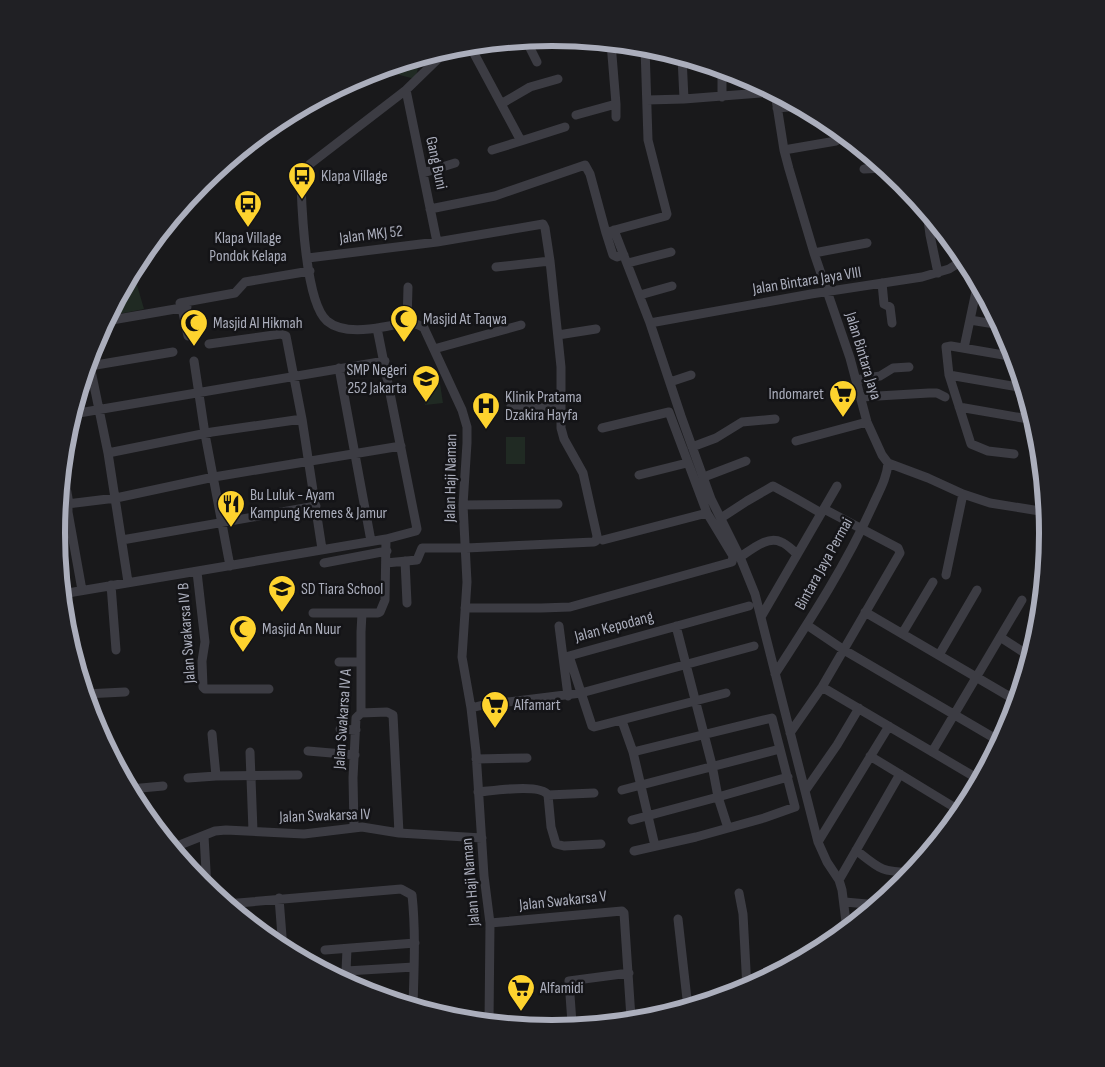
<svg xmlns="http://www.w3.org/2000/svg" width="1105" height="1067" font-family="'Sofia Sans Condensed',sans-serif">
<rect width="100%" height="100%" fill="#19191b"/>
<!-- green -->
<path fill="#202a23" d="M421,58L415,79L381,70Z
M137,285L144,309L109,316L125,286Z
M438,371L443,403L425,405L420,374Z
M506,437H525V464H506Z"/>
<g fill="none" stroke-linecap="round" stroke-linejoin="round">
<!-- minor -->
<path stroke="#3c3c43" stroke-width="9" d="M526,40L537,62
M470,46L521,141L565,127
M452,48L443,54L406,90L310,164L303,173L301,184C302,213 306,303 327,321C341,333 367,330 383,327C396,325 413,319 424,328L462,410L467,427V443L463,505L467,582L462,657L471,708L476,752L484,876L490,923L489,1023
M682,57L684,99
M722,69V97
M406,90L437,242
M775,93L784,150L789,169L814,253L850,358L867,422L882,455L888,463L928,478L963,494L990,503L1046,512
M647,100L684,99L774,92
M501,104L530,87L558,79
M616,104V117
M777,108L800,106
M576,115L616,104L611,43
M492,150L521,141
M784,150L836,141
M864,169L885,168
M423,173L455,163
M430,209L495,196L585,165L590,174L606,233L613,255L617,257L624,255
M927,212L930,235L938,273
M614,230L650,323L681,416L711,499L740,557L755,594L818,842L827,862L839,880L842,890L847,930
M611,231L666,216L667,214L648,140L645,47
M814,253L867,243
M308,258L437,242L543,224L545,228L550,261L561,367V428L564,439L583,473L597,536L596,541L594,542L466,548H422L417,560L386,563
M628,263L671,252
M496,267L550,261
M882,283L884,304L890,307L892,323
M640,295L672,286
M180,303L235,293L245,282L310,271
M182,308L188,336
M970,320L1001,325
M106,321L187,307
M407,323L408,287
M650,323L811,294L922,277L949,269L965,259
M558,335L596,329
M209,344L281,334L286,336L302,419L322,549
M964,348L978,282
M434,349L521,325
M89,361L108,453L128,582
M194,361L205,434L230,566
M90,366L173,352
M339,368L371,541
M949,375L1024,388
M856,380L880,376L893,368L909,367
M670,382L691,375
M861,397L929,393H937L945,397
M511,406L537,408L561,407
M959,407L1034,420
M73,414L385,361
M796,441L867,422
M692,447L716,438L742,422L775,419
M108,453L212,432L302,419
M1014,454L988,451L971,444L949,375L946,347L951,346L1015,357
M63,471L68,498V512L82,590
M639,475L687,463
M704,477L746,461
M59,505L116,498L214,477L401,446
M463,505L558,504
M721,518L747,501L773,486L795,498L821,513
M122,540L316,506
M603,540L707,513
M740,557C751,550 768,535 781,542C787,544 792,550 797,554
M405,561L407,603
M324,563L387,551
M197,572L205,642L202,661L203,687L205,689H269
M946,575L963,494
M111,585L116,650
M62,594L386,539L416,531L417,529L377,328
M465,608H541L570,607L732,562L733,556L707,513L669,412L602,428
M865,612L1017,701
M313,613H378L380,612L385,600L386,539
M761,617L837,486
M807,625L844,650L1001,742
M559,626L568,696
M676,626L712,765L718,797L728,828
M902,634L933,582
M1000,637L1031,657
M939,655L977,590
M339,662H361
M775,674C810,620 846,565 872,507C878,493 887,479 888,463
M822,687L980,780
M726,693L594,727L592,726L569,656L749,606
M85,694L125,692
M471,708L483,705L581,693L754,646
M361,713L387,712L393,715L399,833
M622,721L633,752L655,846
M340,729L356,730
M790,733L822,687L900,553L898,548L824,509
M212,734L216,776
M308,751L355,755
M250,752L253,831
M633,752L772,718L795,807L764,818L696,837L634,851
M932,752L1022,600
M870,756L962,812
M476,759L527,758
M188,778L216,776L298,775
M130,789L163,786
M622,790L780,749
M805,791L837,745L859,708
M478,792C492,791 540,783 548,795L594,793
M548,795L551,827L556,844L564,846L601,844
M632,820L718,797L788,777
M354,828L353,778L356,718L361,713V632L362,613
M204,836L207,888
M818,842L889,726
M172,848L215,831L226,830L304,834L362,827L399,833L482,838
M856,850C881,870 880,871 912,873
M839,880L900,774
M739,893L743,914L747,989
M279,898L283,949
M845,902L878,905
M226,904L401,889L412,895C416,932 414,970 413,1007
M678,919L688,1008
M490,923L622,911L624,913L631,1018
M347,949L346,971L348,984
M325,950L415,943
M346,971L414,967
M629,973L569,981L572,1023L662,1016"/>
</g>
<!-- icons -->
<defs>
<symbol id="bus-pin" viewBox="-11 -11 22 30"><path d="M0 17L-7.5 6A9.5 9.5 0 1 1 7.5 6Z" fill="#fed32e" stroke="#141417"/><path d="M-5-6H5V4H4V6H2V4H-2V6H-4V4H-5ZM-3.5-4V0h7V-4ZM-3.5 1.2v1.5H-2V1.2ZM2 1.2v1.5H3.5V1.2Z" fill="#111"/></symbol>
<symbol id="mosque-pin" viewBox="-11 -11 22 30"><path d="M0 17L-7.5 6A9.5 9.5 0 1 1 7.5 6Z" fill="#fed32e" stroke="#141417"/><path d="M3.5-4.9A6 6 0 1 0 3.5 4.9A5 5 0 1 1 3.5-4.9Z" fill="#111"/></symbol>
<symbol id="school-pin" viewBox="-11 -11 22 30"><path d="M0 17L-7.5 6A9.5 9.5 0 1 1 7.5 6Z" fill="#fed32e" stroke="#141417"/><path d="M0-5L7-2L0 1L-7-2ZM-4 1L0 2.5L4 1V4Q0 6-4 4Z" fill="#111"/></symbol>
<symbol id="supermarket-pin" viewBox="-11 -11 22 30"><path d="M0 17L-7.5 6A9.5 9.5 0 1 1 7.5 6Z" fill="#fed32e" stroke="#141417"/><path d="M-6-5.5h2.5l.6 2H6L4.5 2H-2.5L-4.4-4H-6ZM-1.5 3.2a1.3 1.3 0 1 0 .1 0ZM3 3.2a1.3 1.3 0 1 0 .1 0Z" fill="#111"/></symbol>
<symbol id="hospital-pin" viewBox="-11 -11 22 30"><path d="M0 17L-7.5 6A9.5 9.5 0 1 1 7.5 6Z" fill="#fed32e" stroke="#141417"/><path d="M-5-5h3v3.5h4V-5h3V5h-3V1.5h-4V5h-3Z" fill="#111"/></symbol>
<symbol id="restaurant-pin" viewBox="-11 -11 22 30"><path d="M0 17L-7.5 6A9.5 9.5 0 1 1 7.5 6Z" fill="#fed32e" stroke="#141417"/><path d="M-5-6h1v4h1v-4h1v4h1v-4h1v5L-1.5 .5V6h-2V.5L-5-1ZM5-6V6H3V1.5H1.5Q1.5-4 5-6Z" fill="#111"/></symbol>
</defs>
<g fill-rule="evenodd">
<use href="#bus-pin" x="286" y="160" width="32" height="43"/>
<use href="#bus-pin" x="232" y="188" width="32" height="43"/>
<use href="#mosque-pin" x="388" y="303" width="32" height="43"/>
<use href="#mosque-pin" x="178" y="307" width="32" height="43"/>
<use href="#school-pin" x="410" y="363" width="32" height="43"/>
<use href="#supermarket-pin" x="827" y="378" width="32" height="43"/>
<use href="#hospital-pin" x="470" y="390" width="32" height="43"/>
<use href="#restaurant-pin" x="215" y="488" width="32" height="43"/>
<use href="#school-pin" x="266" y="573" width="32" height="43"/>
<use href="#mosque-pin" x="227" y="613" width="32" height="43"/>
<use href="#supermarket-pin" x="479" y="689" width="32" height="43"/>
<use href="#supermarket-pin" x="505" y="972" width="32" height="43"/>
</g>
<g text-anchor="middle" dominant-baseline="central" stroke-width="5" stroke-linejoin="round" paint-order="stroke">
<!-- street labels -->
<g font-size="16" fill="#abaebc" stroke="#141417">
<text transform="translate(436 163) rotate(78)">Gang Buni</text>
<text transform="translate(371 235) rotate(-7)">Jalan MKJ 52</text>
<text transform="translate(807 281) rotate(-9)">Jalan Bintara Jaya VIII</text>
<text transform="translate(863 356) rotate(73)">Jalan Bintara Jaya</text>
<text transform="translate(451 478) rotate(-89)">Jalan Haji Naman</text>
<text transform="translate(824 564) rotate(-61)">Bintara Jaya Permai</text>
<text transform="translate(614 627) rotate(-15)">Jalan Kepodang</text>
<text transform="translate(187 633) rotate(-94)">Jalan Swakarsa IV B</text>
<text transform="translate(343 719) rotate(-86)">Jalan Swakarsa IV A</text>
<text transform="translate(325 816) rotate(-2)">Jalan Swakarsa IV</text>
<text transform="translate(471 882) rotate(-95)">Jalan Haji Naman</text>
<text transform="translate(563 901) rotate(-6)">Jalan Swakarsa V</text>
</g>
<!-- poi labels -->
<g font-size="16" fill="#abaebc" stroke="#141417" text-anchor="start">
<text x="321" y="176">Klapa Village</text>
<text x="248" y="238" text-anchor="middle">Klapa Village<tspan x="248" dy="18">Pondok Kelapa</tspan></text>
<text x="423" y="319">Masjid At Taqwa</text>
<text x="213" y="323">Masjid Al Hikmah</text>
<text x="407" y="370" text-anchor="end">SMP Negeri<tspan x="407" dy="18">252 Jakarta</tspan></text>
<text x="824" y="394" text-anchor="end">Indomaret</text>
<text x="505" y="397">Klinik Pratama<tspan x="505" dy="18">Dzakira Hayfa</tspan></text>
<text x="250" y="495">Bu Luluk - Ayam<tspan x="250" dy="18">Kampung Kremes &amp; Jamur</tspan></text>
<text x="301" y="589">SD Tiara School</text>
<text x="262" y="629">Masjid An Nuur</text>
<text x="514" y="705">Alfamart</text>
<text x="540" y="988">Alfamidi</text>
</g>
</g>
<!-- crop -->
<path d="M0 0H1105V1067H0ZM65 533a487 487 0 1 1 974 0a487 487 0 1 1-974 0Z" fill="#202024" fill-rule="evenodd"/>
<path fill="none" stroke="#abaebc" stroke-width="6" d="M65 533a487 487 0 1 1 974 0a487 487 0 1 1-974 0Z"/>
</svg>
